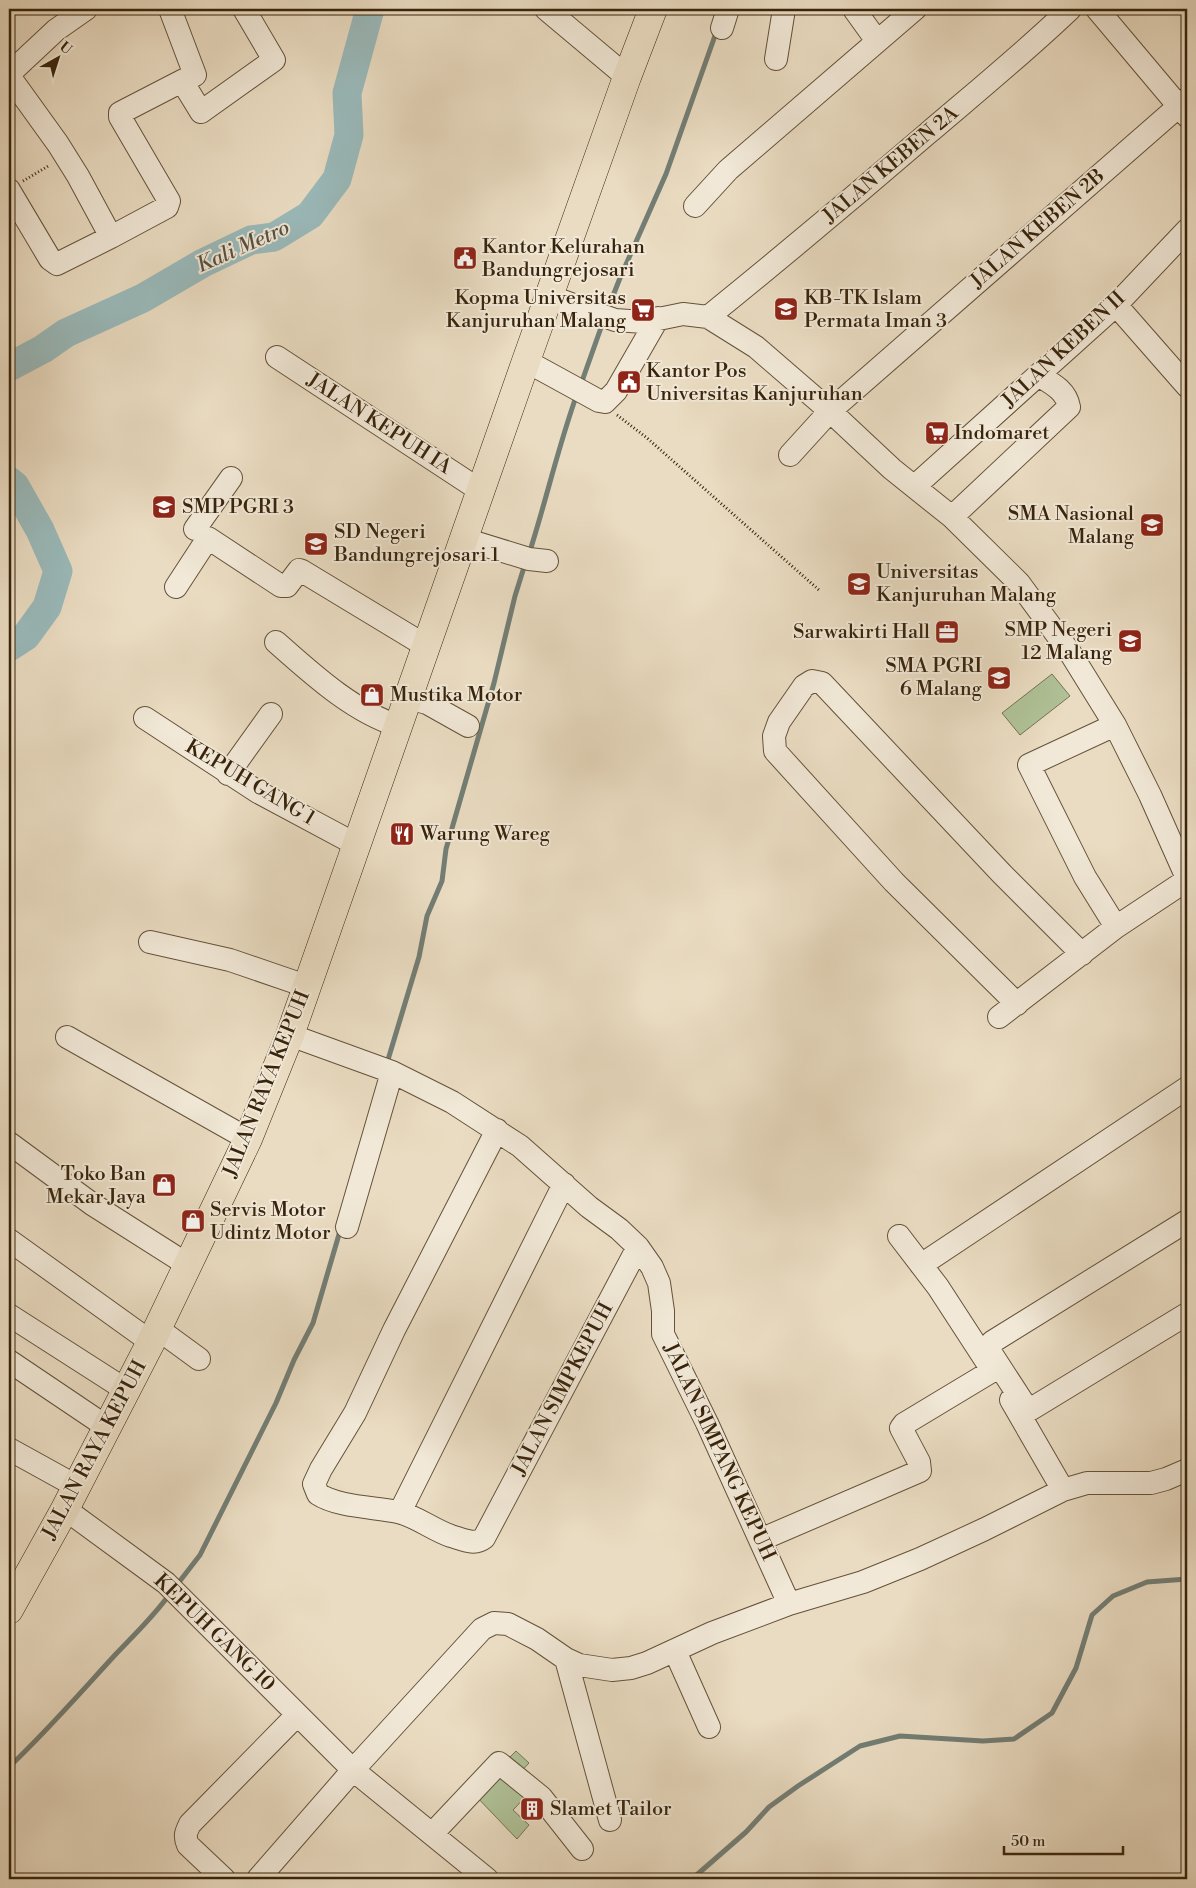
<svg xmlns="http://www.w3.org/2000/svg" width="1196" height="1888" font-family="'Libre Bodoni',serif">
<rect width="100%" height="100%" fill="#eadcc2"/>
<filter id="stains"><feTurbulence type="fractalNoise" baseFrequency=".004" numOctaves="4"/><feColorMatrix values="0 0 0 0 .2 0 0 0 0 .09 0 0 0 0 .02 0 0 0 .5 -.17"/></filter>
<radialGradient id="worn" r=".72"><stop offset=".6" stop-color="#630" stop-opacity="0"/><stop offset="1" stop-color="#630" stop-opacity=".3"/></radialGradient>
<!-- green -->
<path fill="#b0c298" stroke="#747352" d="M1052,674L1070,696L1020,735L1002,713Z
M516,1751L529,1763L518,1775L504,1763Z
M500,1767L530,1792L513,1810L529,1825L517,1839L474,1794Z"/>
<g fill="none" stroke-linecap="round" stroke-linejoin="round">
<!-- stream -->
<path stroke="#737e75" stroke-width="5" d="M607,311L620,278L666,174L717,30
M581,384L603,322
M529,554C546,501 558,447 577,394
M387,1063L419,957L427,916L442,881L446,849L494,683L515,596L525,564
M176,1586L200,1555L276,1403L294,1360L313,1323L340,1231
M9,1767C46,1732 80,1693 115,1655C134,1635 153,1617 169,1595
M692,1879L746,1832L769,1807L798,1786L860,1746L900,1736L983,1741L1014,1739L1052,1713L1076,1668L1092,1615L1113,1596L1147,1582L1187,1579"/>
<!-- river -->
<path stroke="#9ababb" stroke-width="29" d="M9,367L43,349L66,333L143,298L203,263L251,240L274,237L310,215L337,179L349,135L347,93L370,9
M9,481L15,486L40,530L58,571L47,607L26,636L9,647"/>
<defs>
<path id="minor" d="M170,9L195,75L182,81L201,112L274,60L244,9
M546,9L627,77
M854,9L877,41
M1097,9L1187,116
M722,28L728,9
M776,59L784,9
M9,74L56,30L86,9
M9,76L58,144L78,176L111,237L167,207L169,201L120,117V113L182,81
M9,190L50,259L57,264L111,237
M695,206L728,170L915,9
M549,296L615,320L644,322L683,314L708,317L756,347L830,411L892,469L952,517L1019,583L1071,654L1115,725L1150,795L1187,878
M1116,305L1187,386
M708,317C782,257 855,196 927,134C975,93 1024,53 1070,9
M277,357L481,491
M526,361L599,401L605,402L616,391L658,318
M790,455L830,411L1187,99
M915,486L1116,305L1187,230
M952,517L1069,407C1066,390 1051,383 1038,375
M195,529L231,478
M464,539L529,559L547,561
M176,587L208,538L281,586H287L299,570L302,571L426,646
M276,642C311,673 353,712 399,726
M408,698L427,703L468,726
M145,718L258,792L357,845
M1115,725L1029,765L1085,877L1116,927
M228,774L271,714
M150,942L230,960L306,986
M1017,1004L894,882L775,751L774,736L779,722L804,686L812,681L822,683L1002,874L1082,954
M999,1017L1116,927L1187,880
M290,1035L392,1072L452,1102L520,1146L589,1207L619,1229L638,1247L652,1267L659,1283L663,1311V1334L707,1423L789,1604
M67,1037L248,1139
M497,1130L394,1330L355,1413L321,1469L314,1484L318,1494C338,1507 374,1507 398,1512C416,1516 433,1530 451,1536C462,1539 474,1546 484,1538L638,1247
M9,1143L92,1204L188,1265
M1187,1221L992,1342L989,1350L1026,1407L1029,1410L1031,1409L1187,1314
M347,1227L392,1072
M899,1236L938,1287L990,1367
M9,1240L151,1342
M921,1265L1187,1088
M9,1315L126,1390
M158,1329L199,1359
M9,1361L107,1427
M1011,1400L1063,1490
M9,1449L76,1486
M65,1509L166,1583L353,1770L487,1879
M400,1512L564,1184
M760,1540L920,1471L919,1462L901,1428L904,1424L992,1371
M675,1651L709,1727
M566,1659L610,1820
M432,1834L499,1763L541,1797L582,1849
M224,1879L188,1845C184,1836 186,1832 190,1824L297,1715
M258,1879L353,1770L482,1629L494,1623L508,1624L537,1639L566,1659L579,1665L612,1670L631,1668L647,1663L712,1633L789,1604L863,1582L920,1559L985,1529L1063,1490L1087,1483H1151L1166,1479L1187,1470"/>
<path id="major" d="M9,1610L65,1509L151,1342L248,1139L290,1035L526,361L627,77L653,9"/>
</defs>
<!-- minor casing -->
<use href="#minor" stroke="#64523a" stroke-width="24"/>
<!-- major casing -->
<use href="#major" stroke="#38240c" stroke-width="29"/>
<!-- path -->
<path stroke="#38240c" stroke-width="3" stroke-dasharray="1 2.5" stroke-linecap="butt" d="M23,181L50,165
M617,415L647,438L819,590"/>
<!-- minor -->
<use href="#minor" stroke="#f1e8d7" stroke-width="22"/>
<!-- major -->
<use href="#major" stroke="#eadcc2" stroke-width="28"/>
</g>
<!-- icons -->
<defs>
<symbol id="civic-square" viewBox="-11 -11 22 22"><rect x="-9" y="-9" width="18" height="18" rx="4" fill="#8f2418" stroke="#f1e8d7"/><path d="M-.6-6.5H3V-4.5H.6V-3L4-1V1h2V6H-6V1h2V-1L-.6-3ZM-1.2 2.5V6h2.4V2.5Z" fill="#fff"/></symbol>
<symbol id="school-square" viewBox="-11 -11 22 22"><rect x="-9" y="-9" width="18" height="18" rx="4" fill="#8f2418" stroke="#f1e8d7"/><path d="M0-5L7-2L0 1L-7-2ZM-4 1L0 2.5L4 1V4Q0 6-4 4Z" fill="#fff"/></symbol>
<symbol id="supermarket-square" viewBox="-11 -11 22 22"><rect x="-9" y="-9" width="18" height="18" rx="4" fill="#8f2418" stroke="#f1e8d7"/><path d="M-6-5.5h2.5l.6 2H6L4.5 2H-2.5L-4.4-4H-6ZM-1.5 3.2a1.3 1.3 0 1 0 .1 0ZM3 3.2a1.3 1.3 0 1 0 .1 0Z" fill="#fff"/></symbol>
<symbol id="university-square" viewBox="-11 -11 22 22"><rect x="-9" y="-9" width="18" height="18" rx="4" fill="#8f2418" stroke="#f1e8d7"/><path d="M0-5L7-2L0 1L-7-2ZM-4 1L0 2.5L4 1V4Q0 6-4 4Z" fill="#fff"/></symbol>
<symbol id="office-square" viewBox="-11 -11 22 22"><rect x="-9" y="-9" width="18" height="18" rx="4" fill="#8f2418" stroke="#f1e8d7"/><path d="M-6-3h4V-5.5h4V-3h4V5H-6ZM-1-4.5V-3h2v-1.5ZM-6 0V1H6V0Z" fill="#fff"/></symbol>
<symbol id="shop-square" viewBox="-11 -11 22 22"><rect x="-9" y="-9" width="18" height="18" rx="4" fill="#8f2418" stroke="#f1e8d7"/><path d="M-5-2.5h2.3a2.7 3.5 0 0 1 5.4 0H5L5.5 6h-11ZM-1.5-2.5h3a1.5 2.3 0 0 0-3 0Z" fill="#fff"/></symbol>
<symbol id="restaurant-square" viewBox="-11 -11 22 22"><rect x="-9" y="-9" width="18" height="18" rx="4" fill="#8f2418" stroke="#f1e8d7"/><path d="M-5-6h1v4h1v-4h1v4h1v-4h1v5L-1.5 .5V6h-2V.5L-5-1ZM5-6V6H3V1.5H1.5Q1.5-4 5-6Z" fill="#fff"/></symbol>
<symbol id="building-square" viewBox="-11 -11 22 22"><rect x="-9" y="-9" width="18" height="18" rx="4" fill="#8f2418" stroke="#f1e8d7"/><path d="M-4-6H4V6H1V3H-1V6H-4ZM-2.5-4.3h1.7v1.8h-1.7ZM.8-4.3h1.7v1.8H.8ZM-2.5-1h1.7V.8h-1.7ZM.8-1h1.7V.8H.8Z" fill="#fff"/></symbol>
</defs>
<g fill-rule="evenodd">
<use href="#civic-square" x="451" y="244" width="28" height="28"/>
<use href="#school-square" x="772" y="295" width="28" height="28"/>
<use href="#supermarket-square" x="629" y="296" width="28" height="28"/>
<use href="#civic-square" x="615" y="368" width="28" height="28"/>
<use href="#supermarket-square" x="923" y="419" width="28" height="28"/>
<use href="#school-square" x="150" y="493" width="28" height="28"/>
<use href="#school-square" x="1138" y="511" width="28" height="28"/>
<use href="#school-square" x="302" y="530" width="28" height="28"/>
<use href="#university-square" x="845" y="570" width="28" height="28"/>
<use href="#office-square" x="933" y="618" width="28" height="28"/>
<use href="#school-square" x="1116" y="627" width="28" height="28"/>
<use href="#school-square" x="985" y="664" width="28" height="28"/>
<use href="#shop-square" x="358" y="681" width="28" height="28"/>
<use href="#restaurant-square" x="388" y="820" width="28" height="28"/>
<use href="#shop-square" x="150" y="1171" width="28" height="28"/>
<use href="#shop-square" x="179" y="1207" width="28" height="28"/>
<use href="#building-square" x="518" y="1795" width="28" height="28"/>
</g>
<g text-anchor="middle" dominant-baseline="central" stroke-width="4" stroke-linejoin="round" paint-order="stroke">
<!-- street labels -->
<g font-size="20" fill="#38240c" stroke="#f1e8d7">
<text transform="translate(891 165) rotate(-40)">JALAN KEBEN 2A</text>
<text transform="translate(1038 229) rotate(-41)">JALAN KEBEN 2B</text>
<text transform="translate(1064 350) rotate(-43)">JALAN KEBEN II</text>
<text transform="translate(379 424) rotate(33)">JALAN KEPUH IA</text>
<text transform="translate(250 783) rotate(31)">KEPUH GANG 1</text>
<text transform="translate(267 1084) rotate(-68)">JALAN RAYA KEPUH</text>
<text transform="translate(563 1389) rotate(-62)">JALAN SIMPKEPUH</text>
<text transform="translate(95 1450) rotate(-62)">JALAN RAYA KEPUH</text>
<text transform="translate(719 1452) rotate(65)">JALAN SIMPANG KEPUH</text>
<text transform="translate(214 1633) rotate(44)">KEPUH GANG 10</text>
</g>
<!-- poi labels -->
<g font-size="20" fill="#38240c" stroke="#f1e8d7" text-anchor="start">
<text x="482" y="247">Kantor Kelurahan<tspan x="482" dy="23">Bandungrejosari</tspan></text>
<text x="626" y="298" text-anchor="end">Kopma Universitas<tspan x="626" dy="23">Kanjuruhan Malang</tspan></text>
<text x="804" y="298">KB-TK Islam<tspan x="804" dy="23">Permata Iman 3</tspan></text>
<text x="646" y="371">Kantor Pos<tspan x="646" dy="23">Universitas Kanjuruhan</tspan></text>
<text x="954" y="433">Indomaret</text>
<text x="182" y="507">SMP PGRI 3</text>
<text x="1134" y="514" text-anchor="end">SMA Nasional<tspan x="1134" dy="23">Malang</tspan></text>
<text x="334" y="532">SD Negeri<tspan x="334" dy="23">Bandungrejosari 1</tspan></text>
<text x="876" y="572">Universitas<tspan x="876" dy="23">Kanjuruhan Malang</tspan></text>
<text x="1112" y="630" text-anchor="end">SMP Negeri<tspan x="1112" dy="23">12 Malang</tspan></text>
<text x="930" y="632" text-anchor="end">Sarwakirti Hall</text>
<text x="982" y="666" text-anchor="end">SMA PGRI<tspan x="982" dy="23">6 Malang</tspan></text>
<text x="390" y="695">Mustika Motor</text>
<text x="420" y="834">Warung Wareg</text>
<text x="146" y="1174" text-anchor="end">Toko Ban<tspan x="146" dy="23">Mekar Jaya</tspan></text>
<text x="210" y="1210">Servis Motor<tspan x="210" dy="23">Udintz Motor</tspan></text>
<text x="550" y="1809">Slamet Tailor</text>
</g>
<!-- water labels -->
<g font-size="21" font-style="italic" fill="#555141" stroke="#f1e8d7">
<text transform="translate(243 247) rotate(-24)">Kali Metro</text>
</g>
</g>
<!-- margin -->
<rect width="1196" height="1888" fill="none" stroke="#eadcc2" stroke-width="30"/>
<rect x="10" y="10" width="1176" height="1868" fill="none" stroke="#38240c" stroke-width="2.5"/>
<rect x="15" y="15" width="1166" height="1858" fill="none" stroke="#38240c"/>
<!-- north arrow -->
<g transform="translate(58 58) rotate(39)" stroke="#f1e8d7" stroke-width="4" paint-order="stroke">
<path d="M0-4L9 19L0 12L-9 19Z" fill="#38240c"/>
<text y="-8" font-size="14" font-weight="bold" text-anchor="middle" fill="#38240c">U</text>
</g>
<!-- scale -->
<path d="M1004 1846v8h119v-8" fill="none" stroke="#38240c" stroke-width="2.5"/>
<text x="1011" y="1846" font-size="15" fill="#38240c" stroke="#f1e8d7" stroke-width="4" paint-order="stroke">50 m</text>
<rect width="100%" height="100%" filter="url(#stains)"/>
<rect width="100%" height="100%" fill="url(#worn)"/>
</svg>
